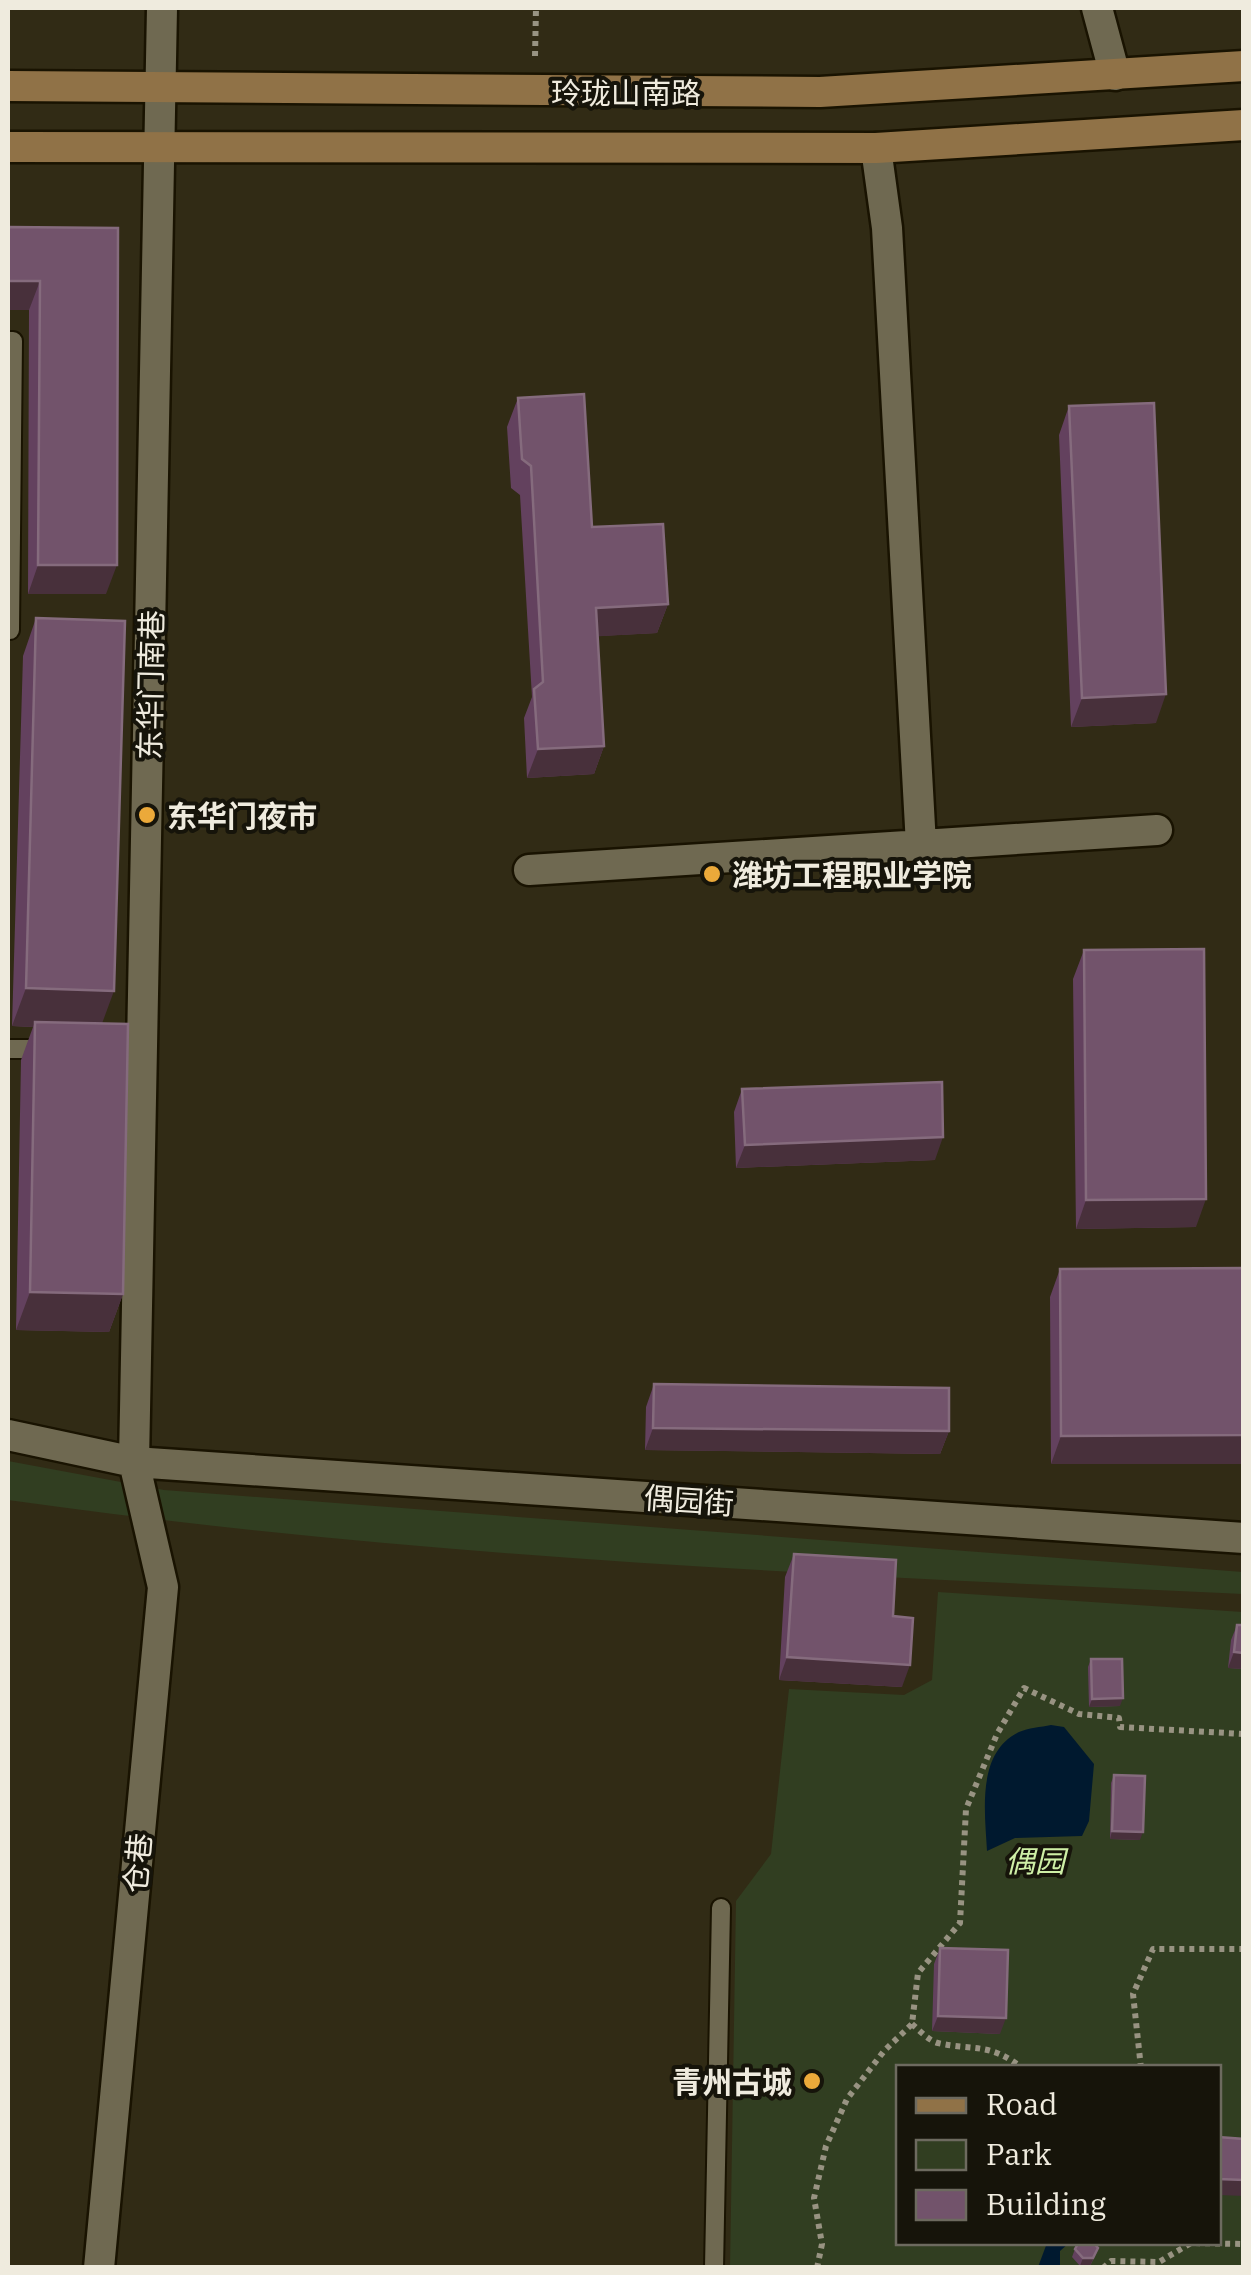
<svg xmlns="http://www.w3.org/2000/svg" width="1251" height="2275" font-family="'IBM Plex Serif','Noto Sans SC',serif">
<rect width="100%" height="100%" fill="#312b15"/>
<!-- green -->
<path fill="#313e21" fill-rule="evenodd" d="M8,1461L164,1490L1243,1572V1594C831,1575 417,1558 8,1500Z
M938,1592L1243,1612V2267L730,2268L736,1901L771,1854L789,1689L904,1695L932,1680ZM898,2068H1218V2242H898Z"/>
<!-- water -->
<path fill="#00192f" d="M1051,1725L1064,1727L1094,1764L1089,1821L1082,1836L1015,1838L987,1851C985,1812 976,1753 1019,1732C1028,1728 1041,1727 1051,1725Z
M1047,2243H1069L1060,2251V2267H1038Z"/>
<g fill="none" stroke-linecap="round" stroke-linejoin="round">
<defs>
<path id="lane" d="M8,341H13L10,630
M8,1049H45
M714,2268L721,1908"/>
<path id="street" d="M1097,8L1115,75
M876,148L887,228L921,845
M529,870L1157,830
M8,1435L134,1462L1244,1538
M99,2268L163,1587L134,1462L162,8"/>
<path id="secondary" d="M8,86L820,92L1244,66
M8,147L876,148L1244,125"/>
</defs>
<!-- lane casing -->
<use href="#lane" stroke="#191301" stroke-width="22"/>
<!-- street casing -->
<use href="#street" stroke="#191301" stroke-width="35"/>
<!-- secondary casing -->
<use href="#secondary" stroke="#191301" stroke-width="35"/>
<!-- path -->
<path stroke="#989382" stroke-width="6" stroke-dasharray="5 5" stroke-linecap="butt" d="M535,56L536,8
M912,2024C919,2030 929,2041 938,2043C973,2051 989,2042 1022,2068
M1141,2068L1133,1994L1153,1949H1244
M817,2268L822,2244L814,2198L826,2146L847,2099L884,2051L912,2024L918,1973L960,1923L966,1809L997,1734L1024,1688L1079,1714L1119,1718L1120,1727L1244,1734
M1103,2268L1111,2261L1159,2262L1191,2243L1244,2244"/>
<!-- lane -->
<use href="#lane" stroke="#6f6951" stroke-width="18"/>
<!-- street -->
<use href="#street" stroke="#6f6951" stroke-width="30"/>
<!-- secondary -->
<use href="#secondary" stroke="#907247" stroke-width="30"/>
</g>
<!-- wall -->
<path fill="#63415e" d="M8,227L118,228L106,594H28L29,310H8Z
M518,398L592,527L668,604L657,633L598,636L604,746L594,774L527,778L524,718L532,697L520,495L511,488L507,427Z
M1069,406L1156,723L1071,727L1059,435Z
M36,618L102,1024L123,1294L109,1332L16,1330L21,1060L33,1027L12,1026L23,656Z
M1084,950L1196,1227L1076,1229L1073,979Z
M742,1089L935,1160L736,1168L734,1112Z
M1244,1268L1051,1464L1050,1297L1060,1269Z
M654,1384L949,1431L940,1454L645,1450L646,1407Z
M794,1554L893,1616L902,1687L779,1680L785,1577Z
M1237,1625H1244V1669L1228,1668L1231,1640Z
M1091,1659L1120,1706L1089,1707L1088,1667Z
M1114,1775L1140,1840L1110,1839L1111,1783Z
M940,1948L1000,2034L932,2031L934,1964Z
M1075,2249L1095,2256L1090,2266H1080L1072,2257Z"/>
<!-- shaded-wall -->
<path fill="#48303b" d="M8,281H40L29,310H8Z
M38,565H117L106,594H28Z
M668,604L657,633L586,637L596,608Z
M1166,694L1156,723L1071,727L1082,698Z
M604,746L594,774L527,778L538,749Z
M26,988L114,991L100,1029L35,1022L33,1027L12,1026Z
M943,1137L935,1160L736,1168L745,1145Z
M1206,1199L1196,1227L1076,1229L1086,1200Z
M30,1292L123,1294L109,1332L16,1330Z
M653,1428L949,1431L940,1454L645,1450Z
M1244,1435V1464H1051L1061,1436Z
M1234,1652L1244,1653V1669L1228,1668Z
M787,1657L910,1665L902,1687L779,1680Z
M1123,1698L1120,1706L1089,1707L1092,1699Z
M1112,1831L1143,1832L1140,1840L1110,1839Z
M938,2016L1006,2018L1000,2034L932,2031Z
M1218,2179L1244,2180V2196L1218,2195Z
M1098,2248L1090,2266H1080L1083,2258Z"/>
<!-- building -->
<path fill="#72536b" stroke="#856b7d" stroke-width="2.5" d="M8,227L118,228L117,565H38L40,281H8Z
M584,394L592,527L663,524L668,604L596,608L604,746L538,749L534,689L543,682L531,466L522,459L518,398Z
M1154,403L1166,694L1082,698L1069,406Z
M36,618L125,621L114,991L26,988Z
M1204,949L1206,1199L1086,1200L1084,950Z
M35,1022L128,1024L123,1294L30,1292Z
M942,1082L943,1137L745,1145L742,1089Z
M1244,1268V1435L1061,1436L1060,1269Z
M654,1384L949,1388V1431L653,1428Z
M794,1554L896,1560L893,1616L913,1618L910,1665L787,1657Z
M1237,1625H1244V1653L1234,1652Z
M1091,1659H1122L1123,1698L1092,1699Z
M1114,1775L1145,1776L1143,1832L1112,1831Z
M940,1948L1008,1950L1006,2018L938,2016Z
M1218,2137L1244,2139V2180L1218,2179Z
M1079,2242H1093L1098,2248L1093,2258H1083L1075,2249Z"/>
<!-- markers -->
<g fill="#eba93a" stroke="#16140a" stroke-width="4">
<circle cx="147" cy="815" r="10"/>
<circle cx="712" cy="874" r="10"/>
<circle cx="812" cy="2081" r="10"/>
</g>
<g text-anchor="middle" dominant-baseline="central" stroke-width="8" stroke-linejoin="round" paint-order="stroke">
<!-- street labels -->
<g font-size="30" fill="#efebde" stroke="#16140a">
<text x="626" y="92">玲珑山南路</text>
<text transform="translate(150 685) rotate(-89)">东华门南巷</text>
<text transform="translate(689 1500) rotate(4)">偶园街</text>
<text transform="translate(137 1863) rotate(-85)">仓巷</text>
</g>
<!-- poi labels -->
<g font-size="30" font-weight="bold" fill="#efebde" stroke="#16140a" text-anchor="start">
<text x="167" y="815">东华门夜市</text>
<text x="732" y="874">潍坊工程职业学院</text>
<text x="792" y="2081" text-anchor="end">青州古城</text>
</g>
<!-- park labels -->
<g font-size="30" font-style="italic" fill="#ceefa6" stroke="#16140a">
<text x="1035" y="1860">偶园</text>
</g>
</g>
<!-- border -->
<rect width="1251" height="2275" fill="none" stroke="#efebde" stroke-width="20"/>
<!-- legend -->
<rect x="896" y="2065" width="325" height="180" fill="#16140a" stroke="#6d6a5f" stroke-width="2.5"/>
<rect x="916" y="2098" width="50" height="15" fill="#907247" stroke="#6d6a5f" stroke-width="2.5"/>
<text x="986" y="2115" font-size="30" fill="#efebde">Road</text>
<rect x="916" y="2140" width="50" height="30" fill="#313e21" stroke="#6d6a5f" stroke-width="2.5"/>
<text x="986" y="2165" font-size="30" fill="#efebde">Park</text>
<rect x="916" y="2190" width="50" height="30" fill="#72536b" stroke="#6d6a5f" stroke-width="2.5"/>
<text x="986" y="2215" font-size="30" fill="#efebde">Building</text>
</svg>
